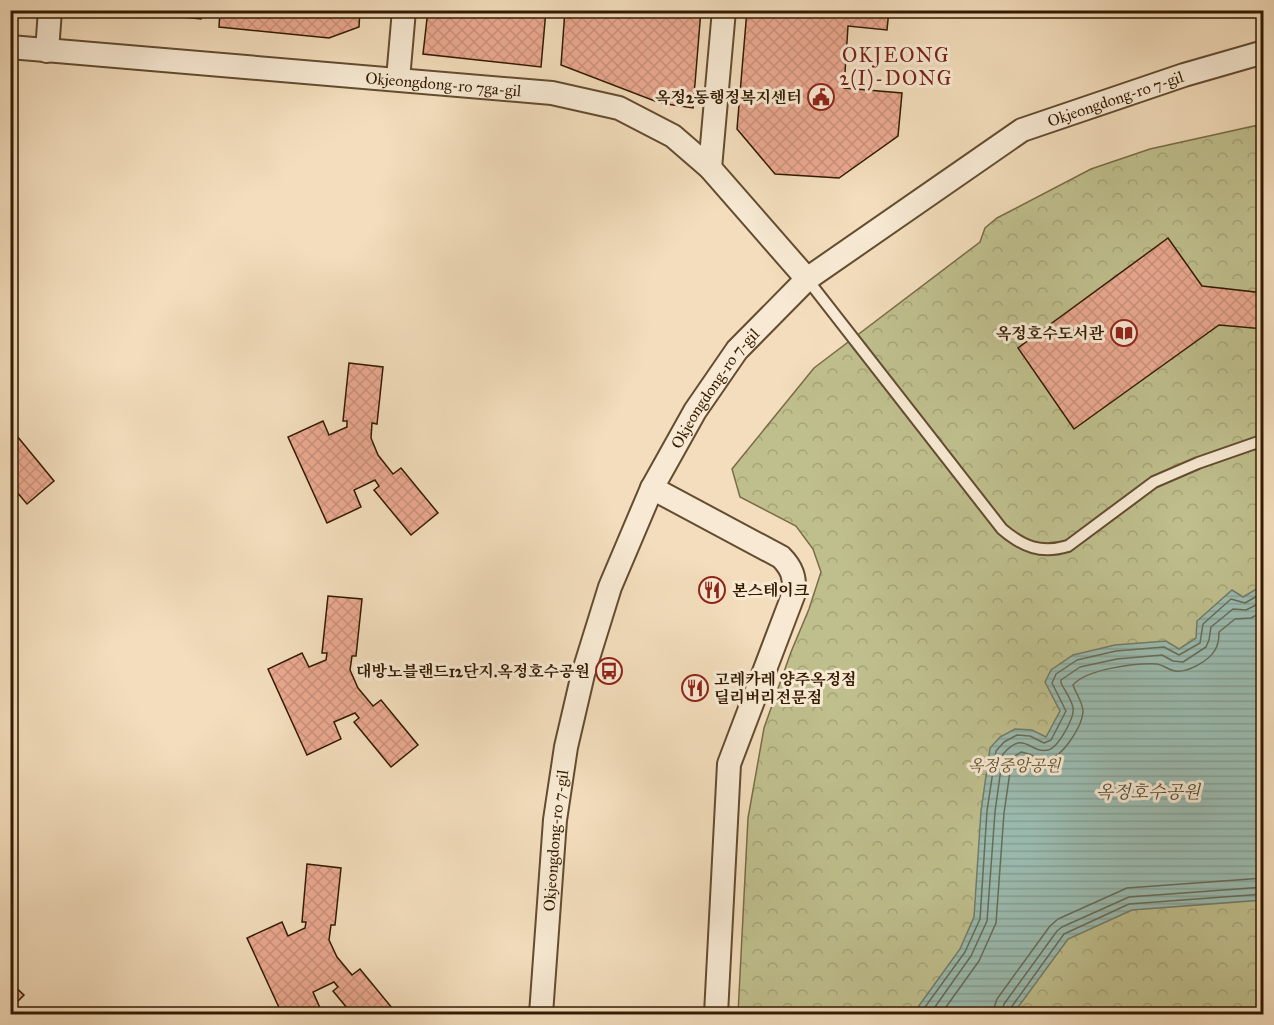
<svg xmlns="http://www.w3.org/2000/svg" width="1274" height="1025" font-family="'IM FELL Great Primer','Noto Serif KR',serif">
<defs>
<pattern id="park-crowns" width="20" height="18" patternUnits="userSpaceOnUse" patternTransform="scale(1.5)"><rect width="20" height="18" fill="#bfbf8d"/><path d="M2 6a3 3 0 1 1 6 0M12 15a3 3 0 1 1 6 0" fill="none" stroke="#a5a478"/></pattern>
<pattern id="water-rules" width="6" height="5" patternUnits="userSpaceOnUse" patternTransform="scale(1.5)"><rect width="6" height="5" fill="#9bbcb1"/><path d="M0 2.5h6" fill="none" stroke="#86a196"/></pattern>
<pattern id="building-cross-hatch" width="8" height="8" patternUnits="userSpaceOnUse" patternTransform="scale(1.5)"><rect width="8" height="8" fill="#eba991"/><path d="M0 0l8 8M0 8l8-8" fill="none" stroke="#ca917b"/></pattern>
</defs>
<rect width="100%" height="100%" fill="#f3ddbc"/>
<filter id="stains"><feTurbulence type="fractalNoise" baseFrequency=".00333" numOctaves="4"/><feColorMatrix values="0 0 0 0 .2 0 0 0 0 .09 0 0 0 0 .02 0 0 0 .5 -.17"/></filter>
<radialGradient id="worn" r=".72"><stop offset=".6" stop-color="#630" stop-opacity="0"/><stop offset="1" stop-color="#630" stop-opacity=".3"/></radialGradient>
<!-- park -->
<path fill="url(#park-crowns)" stroke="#796d46" stroke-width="1.5" d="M1263,124V1014H738L748,818L764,728L791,652L809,609L821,572L813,549L796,526L740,497L732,469L814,368L980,242L985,228L997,218L1091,169L1150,149Z"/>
<!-- water -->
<path fill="url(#water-rules)" stroke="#717c6a" stroke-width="1.5" d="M1263,585V900L1132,910L1068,939L1013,1014H913L960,949L974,917L981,811L990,748L1000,737L1015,729L1032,730L1046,737L1060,711L1045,682L1051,670L1073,655L1115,645L1166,641L1179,649L1196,638L1197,621L1232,590L1243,597Z"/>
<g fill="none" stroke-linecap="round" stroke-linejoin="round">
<!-- shore -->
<path stroke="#676c58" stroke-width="1.5" d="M920,1014L965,952L980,919L987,811L996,751L1004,742L1017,735L1030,736L1044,743L1051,740L1066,711L1052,683L1056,674L1077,660L1116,651L1164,647L1179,655L1200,643L1203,624L1231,599L1245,603L1264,592
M930,1014L971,956L987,921L995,812L1003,754C1025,729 1029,754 1048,750C1058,748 1075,717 1073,708C1072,700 1065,691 1061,683V680L1080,667L1117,659L1162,655L1173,661L1183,662L1206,647L1209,640L1211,627L1233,609L1246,610L1264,601
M941,1014L979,961L996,923L1004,813L1012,758L1021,752C1031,753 1038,761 1048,759C1063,757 1082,726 1083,712C1083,702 1076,694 1073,685C1086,669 1136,663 1157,664C1164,665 1168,670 1175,671C1187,673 1209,661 1215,650C1219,644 1219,638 1219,632L1235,619L1251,618L1264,611
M992,1014L997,999L1050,926L1058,919L1127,888L1264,878
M1001,1014L1004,1004L1057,931L1062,927L1129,897L1264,887
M1009,1014L1010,1009L1064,934L1129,904L1264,894"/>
</g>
<!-- building -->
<path fill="url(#building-cross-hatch)" stroke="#331b00" stroke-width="1.5" d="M111,10H201V19Z
M220,10H360L359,27L329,38L219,27Z
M428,10H546L541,67L423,54Z
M565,10H701L693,108L660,103L561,65Z
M747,10H889L887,30L848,26L844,88L902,93L898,136L839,178L775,174L737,129Z
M1168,238L1202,286L1264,293V329L1219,325L1074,429L1018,348Z
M349,363L383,367L377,424L372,423L371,438L378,455L393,474L401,468L438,513L411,535L374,490L379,486L375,480L354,490L361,507L327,523L288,437L323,421L329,435L347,427V421H343Z
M17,436L54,481L27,504L10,484V441Z
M328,596L362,599L356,656H352L350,670L358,688L373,706L381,700L418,745L391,767L354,722L359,718L355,713L334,722L341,739L307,755L268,669L302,653L309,667L326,660L327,653H322Z
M307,864L341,868L335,925H331L329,940L337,957L352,975L360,969L397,1014H352L333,991L338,987L334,982L313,992L320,1008L307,1014H282L247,938L282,922L288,936L305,928L306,922H302Z
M10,982L24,995L10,1009Z"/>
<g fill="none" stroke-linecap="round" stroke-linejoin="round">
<defs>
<path id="lane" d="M807,279L1002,529C1023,547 1041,554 1068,546L1154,482L1198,463L1264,440"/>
<g id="street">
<path id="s1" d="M10,47L552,93L619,108L673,136L710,168L807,279"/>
<path d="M47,51L50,10"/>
<path d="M398,79L404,10"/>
<path d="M710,168L724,10"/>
<path d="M652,488L781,557C792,568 795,577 794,593L729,764L716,1014"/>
<path id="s2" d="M541,1014L555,820L566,747L583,674L610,587L652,488L695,411L737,350L807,279L1022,130L1184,75L1264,52"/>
</g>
</defs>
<!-- lane casing -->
<use href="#lane" stroke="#634c2f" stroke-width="14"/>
<!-- street casing -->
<use href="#street" stroke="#634c2f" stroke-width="26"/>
<!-- lane -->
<use href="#lane" stroke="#f7e9d3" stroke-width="10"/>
<!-- street -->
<use href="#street" stroke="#f7e9d3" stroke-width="22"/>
</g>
<!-- icons -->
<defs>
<symbol id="civic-ring" viewBox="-11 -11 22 22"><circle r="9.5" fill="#f7e9d3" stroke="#8f2418" stroke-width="1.5"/><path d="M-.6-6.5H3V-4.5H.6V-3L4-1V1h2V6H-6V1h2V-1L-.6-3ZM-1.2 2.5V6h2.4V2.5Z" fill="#8f2418"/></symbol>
<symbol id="library-ring" viewBox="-11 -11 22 22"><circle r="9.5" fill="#f7e9d3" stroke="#8f2418" stroke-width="1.5"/><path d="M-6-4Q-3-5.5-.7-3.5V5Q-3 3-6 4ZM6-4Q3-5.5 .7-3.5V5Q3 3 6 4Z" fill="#8f2418"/></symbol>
<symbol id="restaurant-ring" viewBox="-11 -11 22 22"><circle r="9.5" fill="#f7e9d3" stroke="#8f2418" stroke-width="1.5"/><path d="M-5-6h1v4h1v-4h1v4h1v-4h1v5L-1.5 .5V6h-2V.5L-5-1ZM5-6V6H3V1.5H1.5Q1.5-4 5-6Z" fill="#8f2418"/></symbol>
<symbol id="bus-ring" viewBox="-11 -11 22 22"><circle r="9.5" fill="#f7e9d3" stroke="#8f2418" stroke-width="1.5"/><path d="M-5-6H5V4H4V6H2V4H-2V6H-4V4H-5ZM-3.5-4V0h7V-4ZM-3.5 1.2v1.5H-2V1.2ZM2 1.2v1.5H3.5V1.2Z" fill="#8f2418"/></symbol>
</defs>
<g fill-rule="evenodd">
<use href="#civic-ring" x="806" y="82" width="30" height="30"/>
<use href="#library-ring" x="1109" y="318" width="30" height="30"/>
<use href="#restaurant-ring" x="697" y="575" width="30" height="30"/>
<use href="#bus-ring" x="594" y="656" width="30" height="30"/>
<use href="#restaurant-ring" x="680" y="673" width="30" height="30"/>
</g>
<g text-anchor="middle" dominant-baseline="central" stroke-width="6" stroke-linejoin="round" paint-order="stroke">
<!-- street labels -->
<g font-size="16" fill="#331b00" stroke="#f7e9d3">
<text stroke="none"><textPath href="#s1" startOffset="435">Okjeongdong-ro 7ga-gil</textPath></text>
<text stroke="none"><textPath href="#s2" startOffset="1164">Okjeongdong-ro 7-gil</textPath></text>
<text stroke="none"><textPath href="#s2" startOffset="660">Okjeongdong-ro 7-gil</textPath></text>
<text stroke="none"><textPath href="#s2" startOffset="174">Okjeongdong-ro 7-gil</textPath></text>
</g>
<!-- poi labels -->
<g font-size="16" font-weight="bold" fill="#331b00" stroke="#f7e9d3" text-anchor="end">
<text x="802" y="97">옥정2동행정복지센터</text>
<text x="1104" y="333">옥정호수도서관</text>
<text x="732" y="590" text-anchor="start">본스테이크</text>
<text x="590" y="671">대방노블랜드12단지.옥정호수공원</text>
<text x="714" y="679" text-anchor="start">고레카레 양주옥정점<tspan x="714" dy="18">딜리버리전문점</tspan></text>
</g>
<!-- park labels -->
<g font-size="16" font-style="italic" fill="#5d4c2a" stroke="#f7e9d3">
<text x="1014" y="765">옥정중앙공원</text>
</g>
<!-- water labels -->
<g font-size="18" font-style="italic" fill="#524b35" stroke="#f7e9d3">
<text x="1148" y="792">옥정호수공원</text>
</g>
<!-- quarter labels -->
<g font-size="20" letter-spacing="1.5" fill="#7a1f14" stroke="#f7e9d3">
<text x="896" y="55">OKJEONG<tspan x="896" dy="23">2(I)-DONG</tspan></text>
</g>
</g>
<!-- margin -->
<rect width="1274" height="1025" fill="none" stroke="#f3ddbc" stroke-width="36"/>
<rect x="12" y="12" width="1250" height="1001" fill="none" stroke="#331b00" stroke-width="3"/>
<rect x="18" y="18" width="1238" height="989" fill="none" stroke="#331b00" stroke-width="1.5"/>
<rect width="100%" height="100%" filter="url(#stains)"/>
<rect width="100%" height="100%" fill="url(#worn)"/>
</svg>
